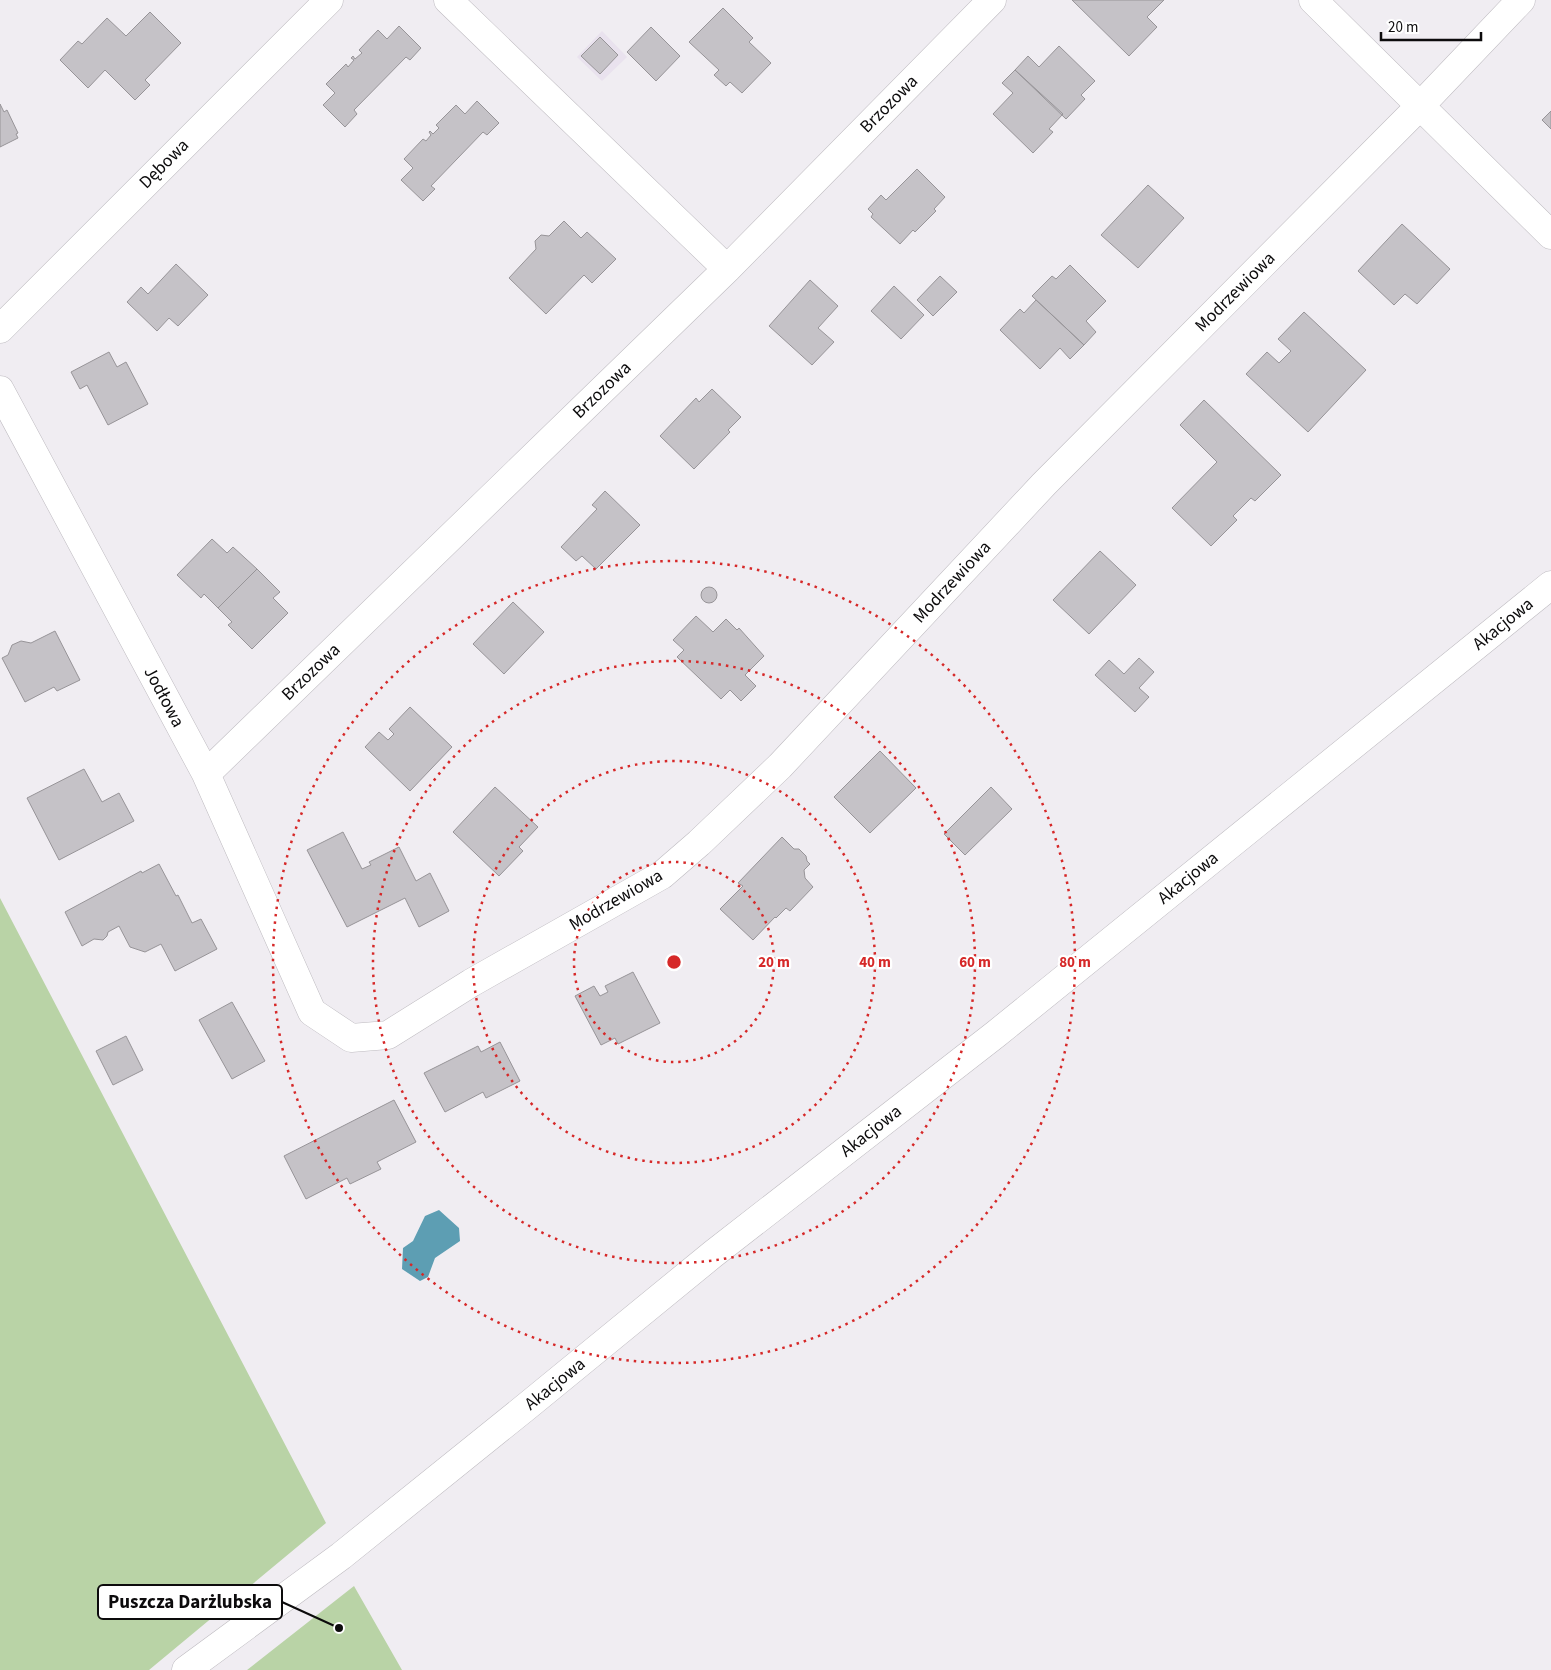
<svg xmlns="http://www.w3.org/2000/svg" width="1551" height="1670" font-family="'Source Sans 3',sans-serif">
<rect width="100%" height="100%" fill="#f0edf2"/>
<!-- built -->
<path fill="#e9e2ee" d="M602,31L627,57L602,81L577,57Z"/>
<!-- green -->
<path fill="#b9d3a6" d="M0,898L326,1523L149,1670H0Z
M354,1586L402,1670H247Z"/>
<!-- water -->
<path fill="#5d9eb3" d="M439,1210L459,1228L460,1241L435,1258L428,1277L420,1281L402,1269L403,1248L413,1241L425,1216Z"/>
<!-- building -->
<path fill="#c5c2c7" stroke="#979498" d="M1072,0H1164L1147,17L1157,27L1129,56Z
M723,8L753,38L749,42L771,63L742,93L730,82L726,86L714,75L719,70L689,42Z
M150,12L181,43L145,80L150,85L135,100L105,70L88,88L60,60L78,41L82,44L107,18L126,36Z
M399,26L421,48L410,60L406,57L354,110L357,114L345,127L323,105L335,93L326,84L346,64L348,67L354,60L351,58L353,56L355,59L362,53L359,50L378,30L387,39Z
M651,27L680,56L656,81L627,52Z
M600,37L618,55L600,74L581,56Z
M1059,46L1095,81L1081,95L1085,99L1066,119L1015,70L1028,56L1039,67Z
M1015,70L1063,114L1049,129L1053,132L1033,153L993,114L1013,93L1002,83Z
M477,101L499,123L487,135L483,132L431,186L435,189L423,201L401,180L413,168L404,159L423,139L426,141L431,135L429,132L430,131L433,134L439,128L436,125L456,105L465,114Z
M0,104L4,112L7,110L18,133L16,134L18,138L0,147Z
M1551,111V129L1542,120Z
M917,169L945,197L934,209L936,211L915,232L913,230L900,244L871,217L873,214L868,209L881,195L886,200Z
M1148,185L1184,218L1138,268L1101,235Z
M564,221L581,238L587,232L616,259L592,283L584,275L546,314L509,278L536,249L535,241L541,235L549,236Z
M1402,224L1450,269L1417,304L1405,294L1394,305L1358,271Z
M176,264L208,295L178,326L169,318L157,331L127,302L141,287L148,294Z
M1070,265L1106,301L1086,321L1096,332L1084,345L1032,296L1052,276L1056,279Z
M940,276L957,292L933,316L917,300Z
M810,280L838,306L818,328L834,342L812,365L769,326Z
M894,286L924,315L901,339L871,311Z
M1036,300L1084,345L1070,359L1060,348L1040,369L1000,330L1020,309L1024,313Z
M1304,312L1366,370L1308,432L1246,374L1267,352L1279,363L1291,351L1278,339Z
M109,352L117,367L126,362L148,404L108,425L87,385L80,389L71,372Z
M712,389L741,417L728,430L730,432L694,469L660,436L696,398L699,402Z
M1204,400L1281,475L1255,501L1251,498L1233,516L1237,520L1211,546L1172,508L1217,462L1180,425Z
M605,491L640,525L596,569L582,556L576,561L561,547L597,509L592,505Z
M212,539L227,553L233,547L257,569L218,608L204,594L201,598L177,575Z
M1100,551L1136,585L1089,634L1053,600Z
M257,569L280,592L273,598L288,613L252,649L228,625L232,622L218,608Z
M701 595a8 8 0 1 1 16 0a8 8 0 1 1-16 0Z
M513,602L544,632L504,674L473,644Z
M696,616L713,632L726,619L737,630L739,628L764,656L745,675L756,686L741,701L730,690L721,699L677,657L684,650L673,640Z
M55,631L80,680L57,691L54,687L25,702L2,658L8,655L12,645L21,641L31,643Z
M1139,658L1154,672L1139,688L1149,697L1135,712L1095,675L1109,660L1124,674Z
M410,707L452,747L410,791L365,747L379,732L388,740L394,734L389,729Z
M880,751L916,788L870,833L834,797Z
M84,769L102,802L119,793L134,821L59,860L27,798Z
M495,787L538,827L519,847L523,851L499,876L453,832Z
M991,787L1012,809L965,855L944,834Z
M343,832L362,869L371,865L369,862L399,847L416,881L430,873L449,911L419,927L405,898L347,927L307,850Z
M782,837L794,849H799L806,856L807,861L810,864L804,870L805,878L813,887L790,911L786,908L776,918L775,917L753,940L720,909L743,886L738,883Z
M159,864L176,896L178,895L192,923L201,919L217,949L175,971L161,944L145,952L130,947L119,926L108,932L107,936L103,940L94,939L82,946L65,912L141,871L142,873Z
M633,972L660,1023L618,1044L615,1038L601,1045L575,996L594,986L600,996L608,992L605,986Z
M232,1002L265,1061L232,1079L199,1020Z
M126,1036L143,1070L113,1085L96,1051Z
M500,1042L520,1081L486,1098L483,1092L445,1112L424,1073L478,1046L481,1052Z
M394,1100L416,1142L377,1162L381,1169L350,1184L347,1178L306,1199L284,1156Z"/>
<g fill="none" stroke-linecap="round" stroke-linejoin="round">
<defs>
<path id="minor" d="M448,0L727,269
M1313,0L1551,235
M0,329L329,0
M0,390L206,774L312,1012L351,1038L388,1035L471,983L662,875L699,843L780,766L1044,484L1421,105L1521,0
M206,774L727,269L992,0
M186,1670L341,1556L526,1407L713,1254L996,1034L1551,585"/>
</defs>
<!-- minor casing -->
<use href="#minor" stroke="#bebbc0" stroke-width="29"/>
<!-- minor -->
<use href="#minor" stroke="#fff" stroke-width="28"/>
</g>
<!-- distance rings -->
<g fill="none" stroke="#d62828" stroke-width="2.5" stroke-dasharray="2.5 5">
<circle cx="674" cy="962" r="100"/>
<circle cx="674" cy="962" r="201"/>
<circle cx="674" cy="962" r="301"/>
<circle cx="674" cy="962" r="401"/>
</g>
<g text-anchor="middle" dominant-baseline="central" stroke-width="4.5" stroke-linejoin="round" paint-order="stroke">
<!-- street labels -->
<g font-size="18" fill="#0c0b0c" stroke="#fff">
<text transform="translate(889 104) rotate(-45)">Brzozowa</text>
<text transform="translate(164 164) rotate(-45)">Dębowa</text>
<text transform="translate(1235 292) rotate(-45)">Modrzewiowa</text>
<text transform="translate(602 390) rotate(-44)">Brzozowa</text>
<text transform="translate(952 582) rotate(-47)">Modrzewiowa</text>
<text transform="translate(1503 624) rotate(-39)">Akacjowa</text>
<text transform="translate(311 672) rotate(-44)">Brzozowa</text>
<text transform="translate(164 697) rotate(62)">Jodłowa</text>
<text transform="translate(1188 878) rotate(-39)">Akacjowa</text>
<text transform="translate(616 900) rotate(-30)">Modrzewiowa</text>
<text transform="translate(871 1131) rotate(-38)">Akacjowa</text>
<text transform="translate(555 1384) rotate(-39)">Akacjowa</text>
</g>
</g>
<circle cx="674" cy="962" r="8" fill="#d62828" stroke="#fff" stroke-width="2.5"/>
<g font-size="15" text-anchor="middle" font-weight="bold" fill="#d62828" stroke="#fff" stroke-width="4.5" stroke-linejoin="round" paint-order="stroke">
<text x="774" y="967">20 m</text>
<text x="875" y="967">40 m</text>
<text x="975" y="967">60 m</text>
<text x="1075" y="967">80 m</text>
</g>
<!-- callouts -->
<path fill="none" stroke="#0c0b0c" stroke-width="2" d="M339 1628L282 1602"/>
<circle fill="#0c0b0c" stroke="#fff" stroke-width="2" cx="339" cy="1628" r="5"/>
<rect fill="#fff" stroke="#0c0b0c" stroke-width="2" x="98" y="1585" width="184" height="34" rx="5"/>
<g font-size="19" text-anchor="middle" font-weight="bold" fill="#0c0b0c">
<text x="190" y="1608">Puszcza Darżlubska</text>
</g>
<!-- scale -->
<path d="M1381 32v8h100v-8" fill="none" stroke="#0c0b0c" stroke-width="2.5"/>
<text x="1388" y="32" font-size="15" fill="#0c0b0c" stroke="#ffffff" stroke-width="4" paint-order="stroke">20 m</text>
</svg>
